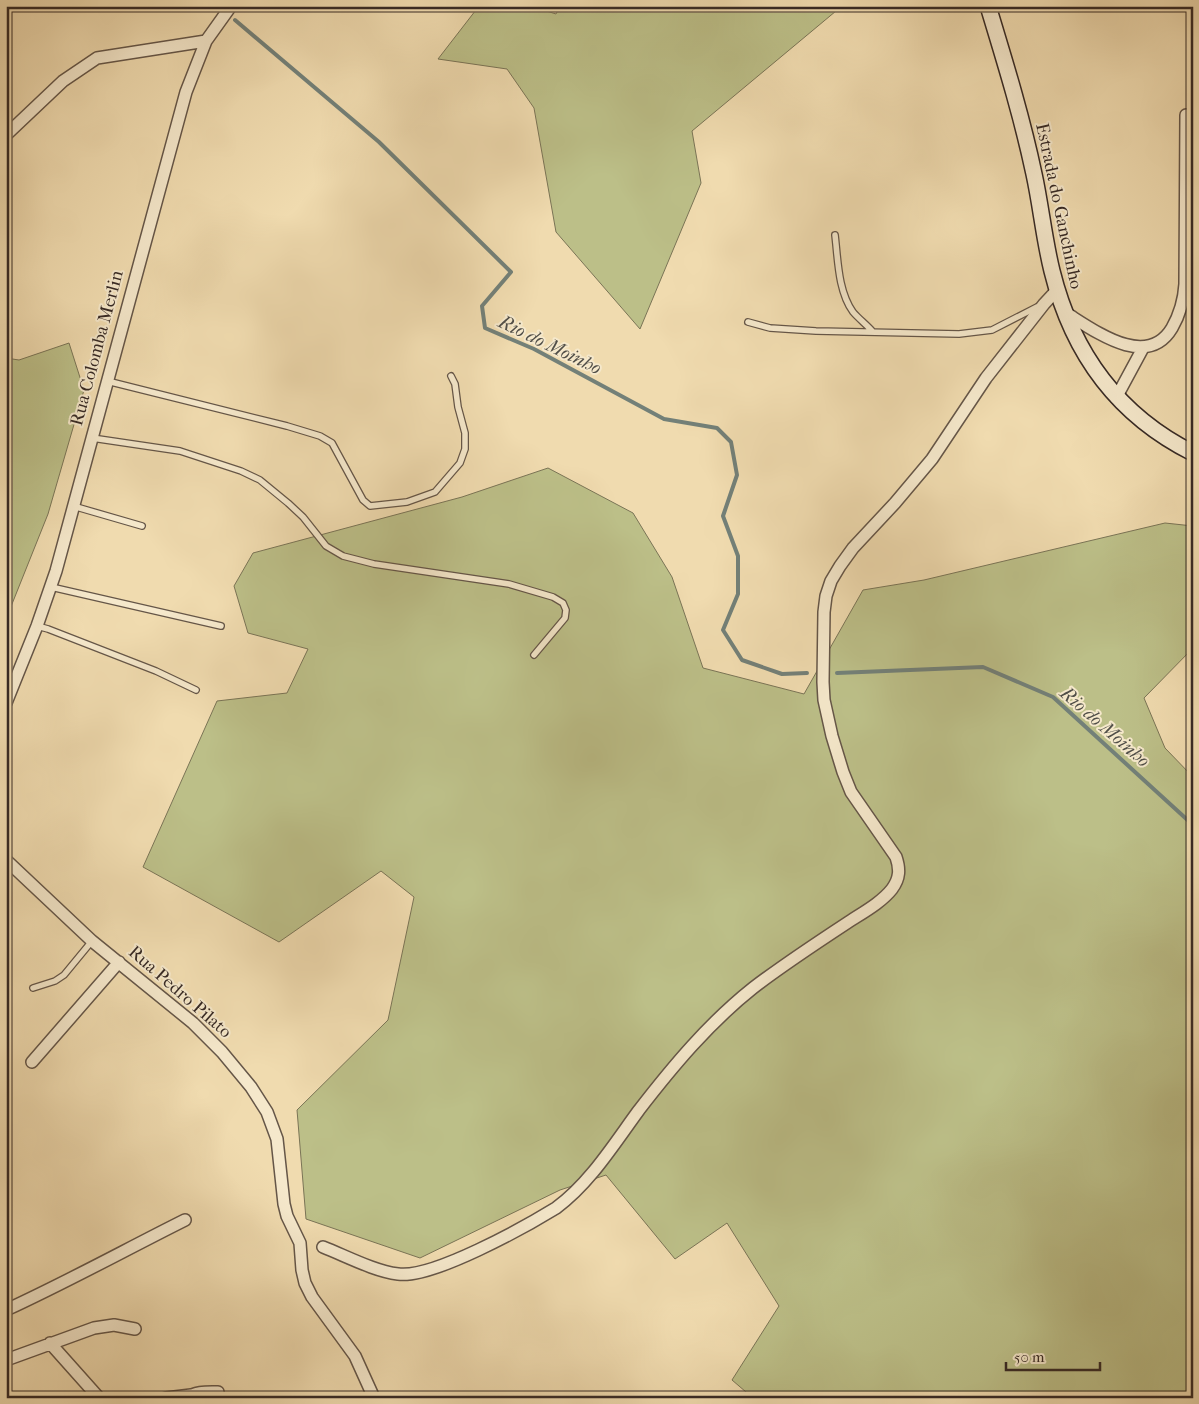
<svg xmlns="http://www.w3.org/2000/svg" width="1199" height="1404" font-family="'IM FELL French Canon',serif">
<rect width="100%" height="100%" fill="#f0dbaf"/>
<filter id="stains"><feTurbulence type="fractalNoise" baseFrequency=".004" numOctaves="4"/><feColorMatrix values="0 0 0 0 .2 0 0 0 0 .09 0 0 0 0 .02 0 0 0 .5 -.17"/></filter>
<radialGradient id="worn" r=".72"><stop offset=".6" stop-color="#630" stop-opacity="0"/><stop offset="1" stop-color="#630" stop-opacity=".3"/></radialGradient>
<!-- green -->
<path fill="#bcbf88" stroke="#7a7456" d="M479,6H531L556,14L560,6H842L692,131L701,183L640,329L556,232L534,108L507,69L438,59Z
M69,343L84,390L48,514L6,619V358L19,360Z
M548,468L633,513L672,577L703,668L804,694L863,590L924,580L1165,523L1193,526V648L1144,698L1165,748L1193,777V1398H753L732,1380L779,1306L727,1223L675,1259L606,1175L560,1190L420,1258L306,1219L297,1110L388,1020L414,897L381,871L279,942L143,867L217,701L287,693L308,649L248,633L234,586L253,553L462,497Z"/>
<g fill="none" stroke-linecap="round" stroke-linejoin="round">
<!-- stream -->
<path stroke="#738078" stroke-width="4" d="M235,20L379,142L511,272L482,306L485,328L534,349L664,419L717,428L731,442L737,475L723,516L738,556V594L723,630L742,660L782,674L807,673
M837,673L983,667L1053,697L1193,825"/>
<defs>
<path id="lane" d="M835,235C838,260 838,291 853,312C859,319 867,325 873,332
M748,322L770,328L816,331L959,334L992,330L1037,307
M107,381L287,426L320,436L332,443L363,500L370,506L407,502L435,492L460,463L465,449V433L458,407L455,384L451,376
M92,438L180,451L241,471L260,480L288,503L303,517L326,546L343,556L374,564L509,584L553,597L563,603L566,610L565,618L534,655
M73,506L142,526
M51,587L221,626
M37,626L48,629L156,671L196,690
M33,988L55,981L64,975L92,941"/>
<path id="street" d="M6,135L63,81L97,58L206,41
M1066,313C1095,331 1147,370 1172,328C1180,314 1184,300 1185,284L1186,115
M1116,398L1143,348
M6,703L37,626L56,571L186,92L206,41L231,6
M6,860L92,941L193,1023L222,1052L251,1087L267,1112L277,1139L284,1204L287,1216L300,1243L302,1270L305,1283L312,1297L355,1356L374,1398
M32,1062L119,962
M323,1247C346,1256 374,1271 398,1274C432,1279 525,1227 556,1208C590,1183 614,1144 639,1110C673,1066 709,1023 753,988C783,965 815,944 847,923C862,913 881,903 892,889C900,878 900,869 896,857L851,792L843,772L832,736L824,700L823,682L824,612L826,596L831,581L840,566L853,548L895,503L932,459L986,378L1044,304L1057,290
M6,1310C67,1282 125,1250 185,1220
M50,1343L99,1398
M6,1360L94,1328L114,1325L135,1329
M166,1398L191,1395
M187,1398C195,1391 208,1392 218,1392"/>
<path id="secondary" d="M988,6C1005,62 1022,117 1034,174C1041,206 1044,239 1052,271C1072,352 1117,415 1193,453"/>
</defs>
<!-- lane casing -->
<use href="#lane" stroke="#655648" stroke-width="8"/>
<!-- street casing -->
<use href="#street" stroke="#655648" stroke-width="14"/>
<!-- secondary casing -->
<use href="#secondary" stroke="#372a25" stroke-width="18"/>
<!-- lane -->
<use href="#lane" stroke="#f5e8cb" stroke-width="5.5"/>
<!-- street -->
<use href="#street" stroke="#f5e8cb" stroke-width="11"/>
<!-- secondary -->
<use href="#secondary" stroke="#f5e8cb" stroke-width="15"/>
</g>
<g text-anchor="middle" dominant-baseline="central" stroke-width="4" stroke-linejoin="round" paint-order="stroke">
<!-- street labels -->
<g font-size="18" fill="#372a25" stroke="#f5e8cb">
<text transform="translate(1059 206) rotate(78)">Estrada do Ganchinho</text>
<text transform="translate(97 348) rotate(-75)">Rua Colomba Merlin</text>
<text transform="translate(180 992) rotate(41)">Rua Pedro Pilato</text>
</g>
<!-- water labels -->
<g font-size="19" font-style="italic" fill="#504e48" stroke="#f5e8cb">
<text transform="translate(550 345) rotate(26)">Rio do Moinho</text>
<text transform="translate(1105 727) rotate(41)">Rio do Moinho</text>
</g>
</g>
<!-- margin -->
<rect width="1199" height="1404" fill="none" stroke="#f0dbaf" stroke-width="25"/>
<rect x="8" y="8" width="1184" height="1389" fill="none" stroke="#372a25" stroke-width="2.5"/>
<rect x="12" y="12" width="1174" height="1379" fill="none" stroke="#372a25"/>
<!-- scale -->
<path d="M1006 1362v8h94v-8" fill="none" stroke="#372a25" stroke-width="2.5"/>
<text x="1014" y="1362" font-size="15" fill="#372a25" stroke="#f5e8cb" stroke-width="4" paint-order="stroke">50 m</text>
<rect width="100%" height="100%" filter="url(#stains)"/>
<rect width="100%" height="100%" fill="url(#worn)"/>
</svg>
